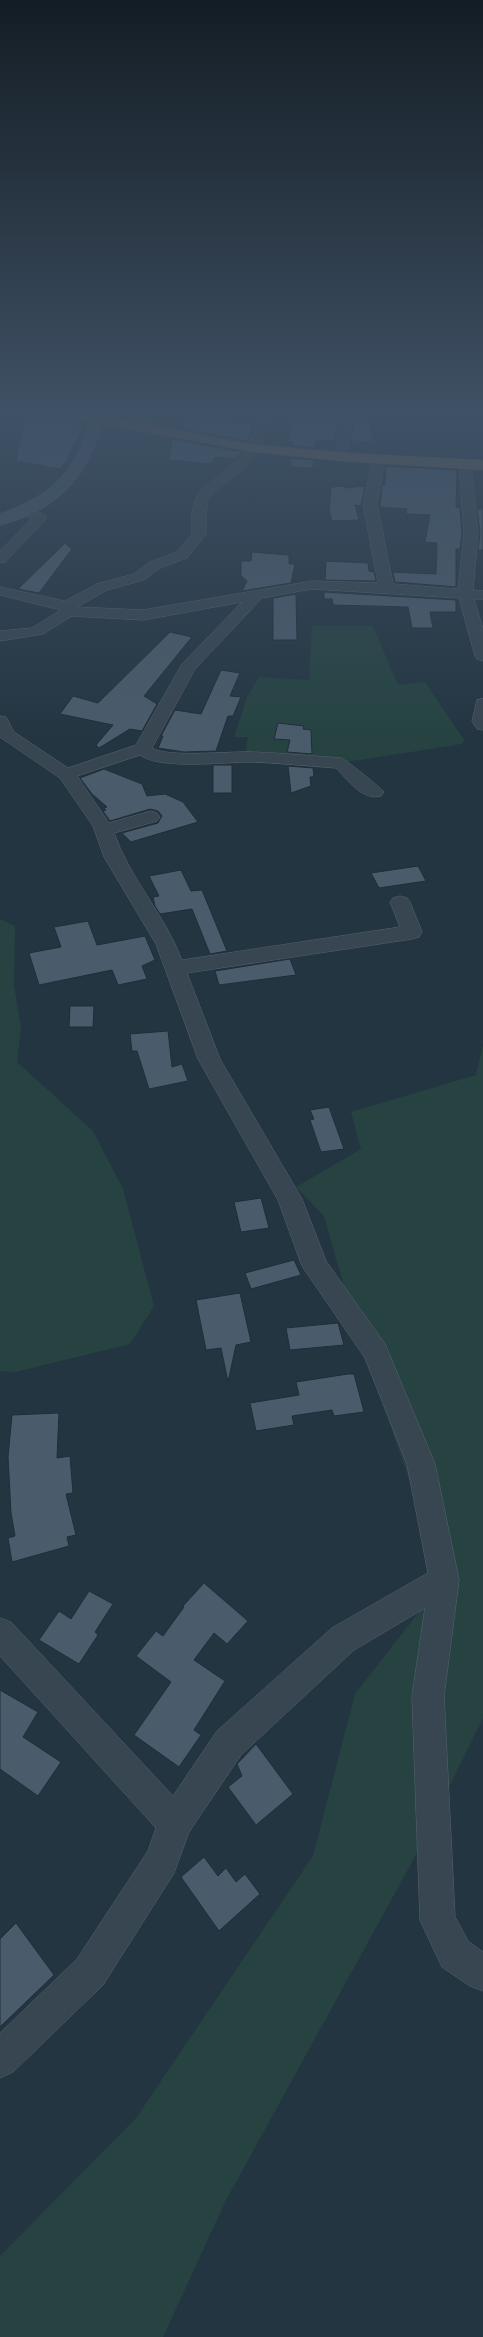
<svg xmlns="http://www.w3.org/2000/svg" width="483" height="2337" font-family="Manrope,sans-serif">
<rect width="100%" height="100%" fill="#243542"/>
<!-- green -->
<path fill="#264342" d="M378,411H483L479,425L434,429L377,421Z
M312,626H373L398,685L425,682L464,740L462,744L341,763L245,757L248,737H234L247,697L259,677L309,680Z
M0,919L15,926L14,985L21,1028L17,1062L93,1131L123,1189L154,1306L130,1344L15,1372L0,1371Z
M483,1045V1718L411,1864L225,2202L163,2337H0V2256L136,2118L313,1856L355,1694L444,1580L354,1321L324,1216L296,1187L361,1149L351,1112L476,1075Z"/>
<!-- building -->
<path fill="#4a5c6b" stroke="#1f2d38" d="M297,411H334L338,425L335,440L315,441V448L293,446V442L287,441Z
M350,411H367L374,442L351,441L354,425Z
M28,414L74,421L82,428L68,459L60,469L16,461L24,420Z
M191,419L207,421L254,424L248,441L181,429Z
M172,439L242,452L236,459L215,457L211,464L169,460Z
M291,458L314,460L313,468L290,467Z
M386,466L457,470L456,507L460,508L462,533L460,549H456V587L395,582L393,572L436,574L437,543L425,542L430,515L406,514L407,509L380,507L382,485H385Z
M344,486L345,488L365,486L361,506L355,505L359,520L332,521L329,511L331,487Z
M477,509H483V550H478L480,533Z
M65,543L72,549L39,593L18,589Z
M252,552L289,555V564H295L291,583L242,591L247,581L241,576V561H251Z
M326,561L368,563L369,571L374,572L376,581L325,580Z
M324,592L456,600V612H430L433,628H412L408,607L333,605L332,599H324Z
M296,594L297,640H273V598Z
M170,632L192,637L144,696L157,704L142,731L130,729L99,748L96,745L113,725L60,714L73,696L98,703Z
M221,670L240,673L230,696L241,697L233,716H228L216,751L184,752L158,748L163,736H161L175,710L201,714Z
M278,723L304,726L303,729L311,730L312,754L287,752L290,740L274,739Z
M213,765H232V793H213Z
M288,766L313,768L314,777H310L311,786L291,793Z
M104,769L142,784L147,796L165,794L183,802L198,822L131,842L122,833L158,823L162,816L158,811L150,809L110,821L103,811L106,810L104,808L107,807L92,794L80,778Z
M418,866L426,881L379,888L371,873Z
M181,870L191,891L202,890L227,951L210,954L192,909L160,914L155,906L153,897L159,896L149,876Z
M88,921L97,945L145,936L155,960L142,966L147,979L118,985L112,970L39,985L29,953L61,947L54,927Z
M290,959L296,975L219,985L215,971Z
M70,1006H94L93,1027H69Z
M168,1031L172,1067L182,1064L188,1081L149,1089L137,1051H132L130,1034Z
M329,1107L344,1149L321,1152L310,1120L314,1119L310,1110Z
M261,1198L269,1228L241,1232L234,1202Z
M294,1260L301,1275L251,1289L245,1273Z
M240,1293L251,1342L236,1345L228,1382L221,1348L206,1350L196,1300Z
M338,1323L344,1345L290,1350L286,1328Z
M348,1374H354L364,1412L334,1416L332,1410L292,1416L294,1425L256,1431L250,1403L299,1395L296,1382Z
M59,1413L57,1458L70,1456L73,1493L66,1494L76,1535L67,1537L69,1546L12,1562L8,1538L15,1536L11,1513L8,1457L12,1415Z
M204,1583L248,1621L227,1644L214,1633L194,1660L225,1681L194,1730L201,1735L179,1767L134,1735L171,1682L136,1656L156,1631L163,1636L184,1607L183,1606Z
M89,1591L113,1604L95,1632L98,1635L79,1664L39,1640L59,1611L71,1619Z
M0,1690L38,1712L23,1737L61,1762L38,1796L0,1769Z
M256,1744L293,1794L256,1825L228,1787L242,1776L237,1764Z
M204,1857L218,1876L226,1868L236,1882L245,1874L260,1894L219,1931L181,1877Z
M16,1923L54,1975L0,2027V1939Z"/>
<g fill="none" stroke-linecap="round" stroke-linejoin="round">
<defs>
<path id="street" d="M142,411H156L134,429H126L124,426L126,423Z
M262,411H274L262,444L249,464L213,493L208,500L206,514V534L187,558L160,568L144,580L107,590L77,607L143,610L312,581L378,583L363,504L373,459L379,455L385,459L377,504L393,584L458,589L464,533L459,464L465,460L471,464L478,533L473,590L483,591V599H474L483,629V661L477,659L475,656L459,598L312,589L262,598L195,669L152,748C167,758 230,751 252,752C281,753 311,756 341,758C345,759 381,788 384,792L381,796C362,801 348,780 336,768C308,766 279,763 251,762C224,762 160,770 140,755L77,776L109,823L151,811L157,813L160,817L157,821L114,833C130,879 165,915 182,960L400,927L390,902L393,898L400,896L407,898L410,902L422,932L419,937L412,939L187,973L220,1059L302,1199L326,1261L385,1344L435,1464L459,1580L444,1696L455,1917L468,1941L483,1952V1991L470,1986L442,1967L420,1920L412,1696L425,1608L354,1650L241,1755L189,1832L174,1873L103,1985L13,2072L0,2078V2033L77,1959L148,1851L156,1828L0,1656V1618L11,1622L173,1796L217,1731L332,1628L428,1573L407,1464L365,1358L302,1266L278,1200L198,1059L156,944L104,857L93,826L60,778L0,737V716L6,717L14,732L68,768L136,745L182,664L242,602L143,620L72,616L43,634L0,641V631L32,628L61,610L0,595V587L65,601L97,584L134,574L150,562L177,552L192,534V514L195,500L201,490L240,458L250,444Z
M336,411H348L352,425L346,457L340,461L334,457L340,425Z
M24,506L45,515L47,518L5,562L0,563V551L31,519L17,510Z
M483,699V730L477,729L472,721L477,700Z"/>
<path id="secondary" d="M92,411H106C91,472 63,509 0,525V514C57,493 77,470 92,411Z"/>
<path id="highway" d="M45,411C116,411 185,435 255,444C331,453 407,456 483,460V470L340,461L254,452L52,415Z"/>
</defs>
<!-- street casing -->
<use href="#street" stroke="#56646f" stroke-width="1"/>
<!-- secondary casing -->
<use href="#secondary" stroke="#56646f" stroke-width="1"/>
<!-- highway casing -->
<use href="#highway" stroke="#43515c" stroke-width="1"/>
<!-- street -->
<use href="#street" fill="#384651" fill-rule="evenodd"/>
<!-- secondary -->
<use href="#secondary" fill="#465665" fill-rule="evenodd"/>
<!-- highway -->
<use href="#highway" fill="#786655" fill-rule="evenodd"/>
</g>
<!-- sky -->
<linearGradient id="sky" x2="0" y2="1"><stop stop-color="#141d24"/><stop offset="0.56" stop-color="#3f5165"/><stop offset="1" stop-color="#3f5165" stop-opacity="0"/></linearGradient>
<rect width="483" height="738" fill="url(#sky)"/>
</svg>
